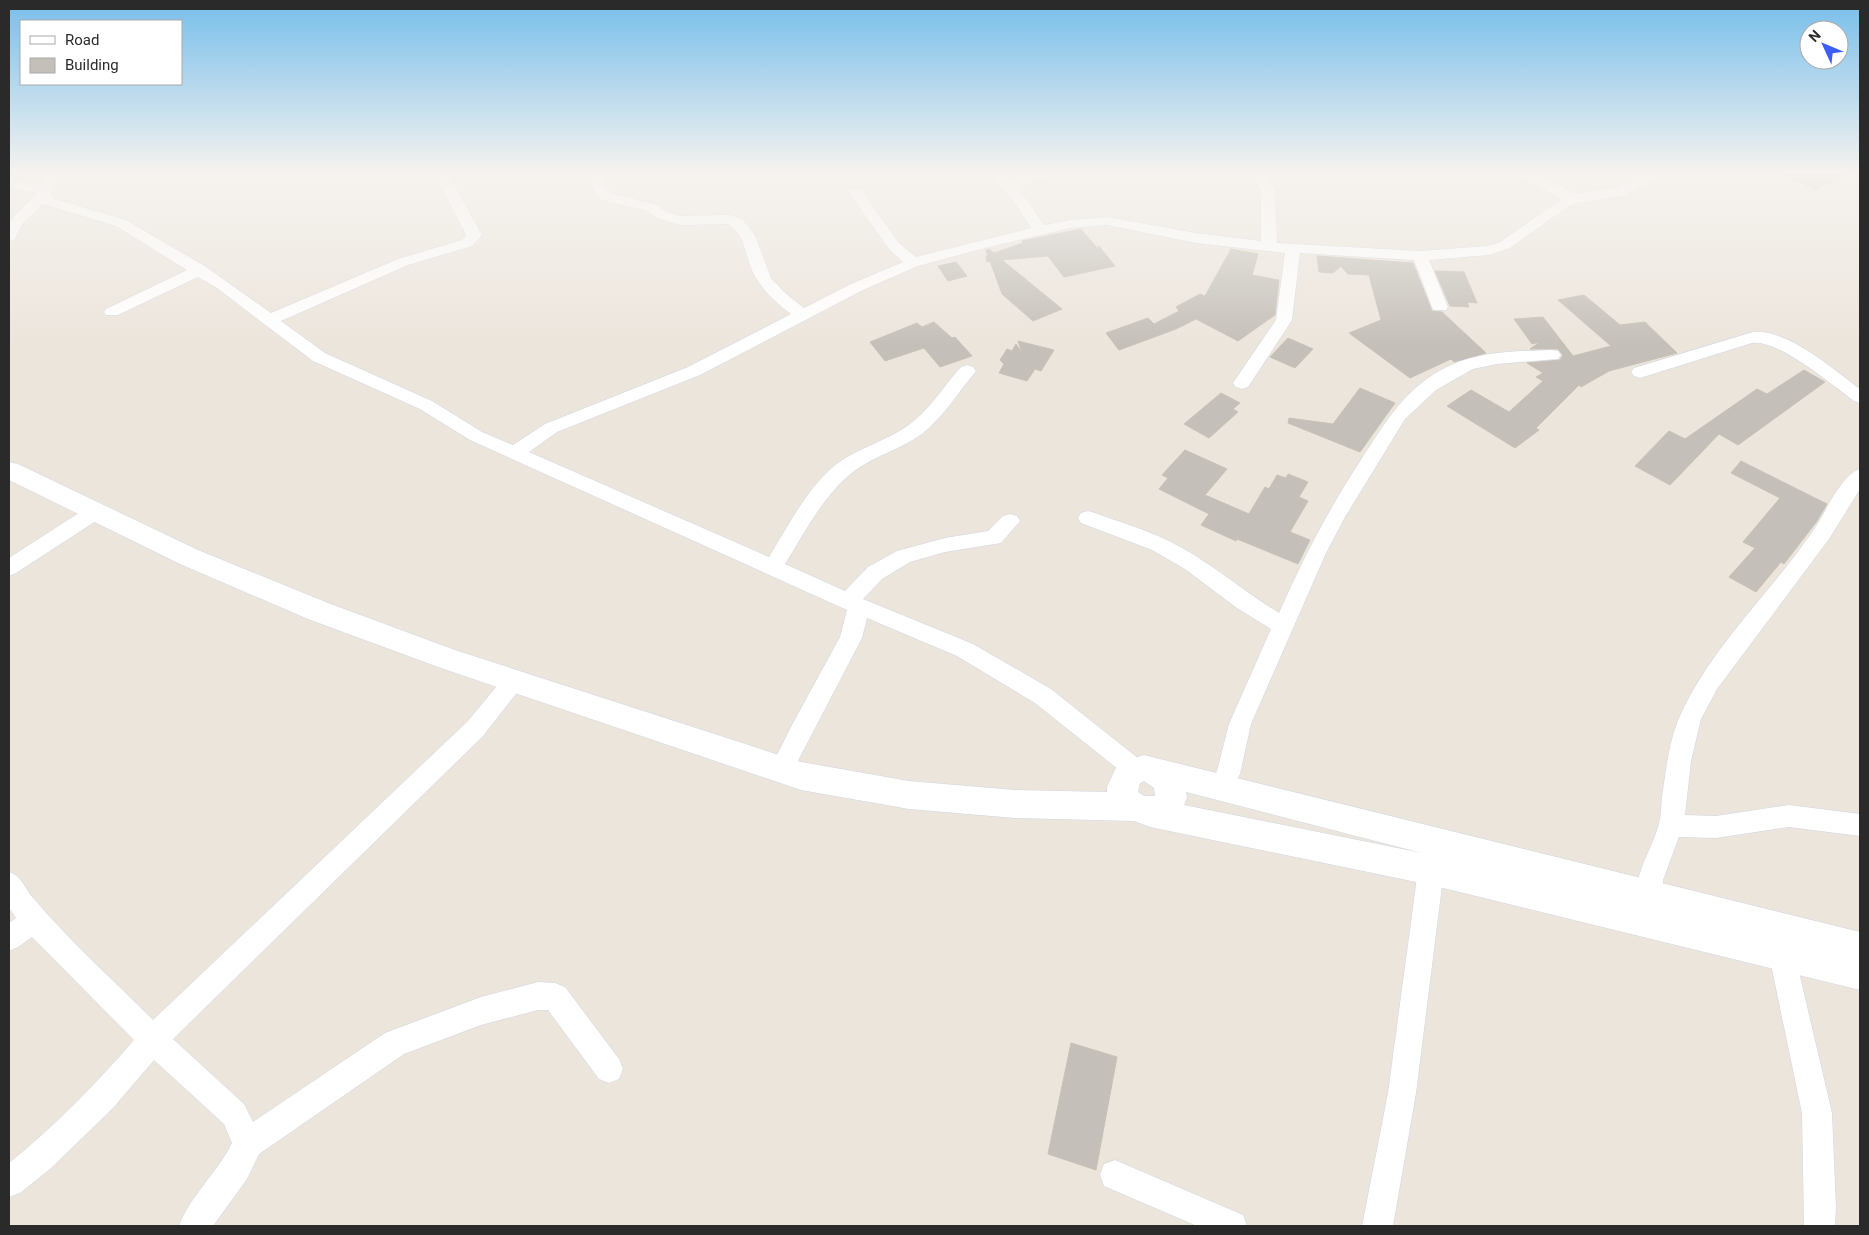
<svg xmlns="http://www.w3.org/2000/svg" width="1869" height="1235" font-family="Roboto,sans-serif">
<rect width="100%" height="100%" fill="#ece5dc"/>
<!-- building -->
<path fill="#c4bfb8" stroke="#c8c1b6" d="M1778,173H1847L1816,190Z
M1081,229L1098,249L1099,246L1115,266L1064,277L1048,256L1002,260L1062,309L1033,321L1002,294L990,261L987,262L986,256H988L986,250L989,249L994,253L1023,243L1022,241Z
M1231,249L1258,254L1252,275L1279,280L1275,315L1238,341L1196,319L1176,329L1119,350L1106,333L1148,318L1154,324L1179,311L1176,307L1200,294L1205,296Z
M1317,256L1413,263L1432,311L1442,312L1486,353L1454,362L1451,359L1410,378L1349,333L1381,320L1369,275L1348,274L1341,266L1333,273L1319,272Z
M956,262L967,276L948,281L938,266Z
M1435,271L1464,272L1477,303L1467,302L1469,307L1450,306Z
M1584,295L1620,325L1645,322L1677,353L1609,371L1581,387L1579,385L1536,428L1539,430L1515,448L1447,406L1471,390L1509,412L1543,381L1536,377L1543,373L1527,363L1560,360L1563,355L1558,349H1530L1540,342L1532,344L1514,319L1543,317L1573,356L1611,346L1558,300Z
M934,322L952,338L955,337L972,356L940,367L924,348L885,361L870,342L917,323L922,327Z
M1288,338L1313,349L1295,368L1270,357Z
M1018,341L1054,350L1041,371L1035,369L1027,381L999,373L1004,364L1000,360L1007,349L1012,351L1016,344L1022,353Z
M1804,370L1825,382L1738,445L1719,434L1670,485L1635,466L1669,431L1685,439L1757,389L1767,394Z
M1360,388L1395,403L1360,452L1288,423L1289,418L1333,424Z
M1221,393L1240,403L1233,409L1238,412L1209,438L1184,424Z
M1185,450L1227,469L1205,495L1249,514L1265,487L1269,489L1277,475L1286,478L1288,474L1308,482L1299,497L1308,501L1290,532L1310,540L1298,564L1237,539L1236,541L1201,525L1209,514L1159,489L1168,478L1162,475Z
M1741,461L1827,504L1817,521L1784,564L1781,562L1756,592L1729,577L1755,548L1743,542L1780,498L1731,473Z
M1071,1043L1117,1057L1096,1170L1048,1154Z"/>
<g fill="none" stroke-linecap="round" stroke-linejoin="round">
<defs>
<path id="minor" d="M49,173H63L52,189L51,195L55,199L126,220L206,267L271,313L398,259L462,240L466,235L436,177L442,173L448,174L482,235L472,246L408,265L281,321L325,353L432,401L482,432L513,445L545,424L688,367L791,314C778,304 765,293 756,278C745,261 747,235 728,224L679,225L657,218L645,210L609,202L601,199L595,193L587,173H601L607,189L611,193L655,204L667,212L680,216L731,215L743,220L755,235L771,278L785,293L804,308L851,284L903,262L889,249L849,193L851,190H861L899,243L916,257L1031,228L1015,203L989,173H1004L1011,179L1033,173H1055L1053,176L1017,186L1044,225L1070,220L1107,217L1196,233L1261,241V189L1250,173H1264L1275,189L1277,243L1420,251L1487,246L1500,242L1562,199L1519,176L1517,173H1535L1576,194L1615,188L1646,173H1664L1662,176L1624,195L1577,203L1569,206L1510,248L1489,255L1429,260L1448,307L1446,310H1434L1432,307L1414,260L1300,253L1292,320L1248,387L1242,389L1236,387L1233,383L1276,320L1285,253L1196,243L1107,225L1070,228L985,248L918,266L863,290L700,375L557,432L529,452L769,557C788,526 805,492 833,467C856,448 886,442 910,424C930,409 944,386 961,367L967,365L973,367L976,371L973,375C957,394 943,417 923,433C899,451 869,457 847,477C820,501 804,534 785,564L845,591L868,567L897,551L945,538L988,531L1003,516L1010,514L1017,516L1020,521L1001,543L945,552L910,562L882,579L863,599L973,644L1051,689L1144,763L1148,770L1144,777L1136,780L1128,777L1035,703L957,656L867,618L862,638L790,776L782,779L774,776L770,769L792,725L840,637L847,610L470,440L420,409L313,361L217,288L198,277L118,315H106L104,312L106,309L187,270L116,226L43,204L23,223L14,240L9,241L10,221L37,193L9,187V177L24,183L41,184Z
M1753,332C1787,328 1834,370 1860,389V403L1854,401C1832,385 1778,339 1752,343L1640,378L1634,376L1631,372L1634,368Z
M1552,350L1558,351L1561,355L1558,359L1497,364L1473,369L1436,390L1405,419L1345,517L1326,553L1251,724L1240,774L1229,794L1221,797L1213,794L1209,786L1217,771L1229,724L1271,629L1237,608L1185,569L1152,550L1081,523L1078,518L1081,513L1088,511L1095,513C1119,522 1144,529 1167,540C1207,559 1241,590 1279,613C1303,559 1327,512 1359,463C1386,422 1405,386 1451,365C1483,351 1518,351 1552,350Z
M1860,469V489L1829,539L1717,689L1701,719L1691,761L1685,815L1716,816L1789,805L1860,814V836L1789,827L1716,838L1679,837L1663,880V897L1659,906L1650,909L1641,906C1629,879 1651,853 1658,827C1661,818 1661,807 1662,797C1666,770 1669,740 1680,716C1712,645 1772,592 1815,528C1826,512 1841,475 1860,469Z
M95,505L102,507L105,512L102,517L16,573L9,576V558L88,507Z
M515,672L523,674L526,681L483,736L173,1039L244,1104L253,1122L385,1033L481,997L538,982L555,983L565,987L619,1059L623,1069L619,1079L609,1083L599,1079L548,1010H538L481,1025L404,1054L259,1154L247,1179L213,1226H179C190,1196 218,1172 232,1143L224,1124L154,1060L113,1108L50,1169L20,1193L9,1197V1163C55,1126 95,1085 134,1040L32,937L18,947L9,951V923L16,918L9,908V872C22,876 25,889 34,899C71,942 113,980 153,1020L467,722L507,674Z
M1431,858L1440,862L1444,870L1416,1093L1393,1226H1362L1388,1093L1418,870L1422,862Z
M1782,942L1791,946L1795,955L1832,1113L1836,1208L1835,1226H1804L1802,1113L1769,955L1773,946Z
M1115,1160L1243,1215L1247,1226H1197L1104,1186L1100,1175L1104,1164Z"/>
<path id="secondary" d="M9,462L18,464L198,550L328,603L455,650L801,762L909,781L1015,790L1107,792V787L1118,763L1144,755L1860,932V990L1431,885L1150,827L1134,821L1015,818L909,809L801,790L438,667L308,619L180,564L9,480ZM1144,781L1154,788L1155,796H1144L1138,792L1140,783ZM1186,792L1422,853L1184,805L1187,798Z"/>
</defs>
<!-- minor casing -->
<use href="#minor" stroke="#d1d5e3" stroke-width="1"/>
<!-- secondary casing -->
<use href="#secondary" stroke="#d1d5e3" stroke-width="1"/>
<!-- minor -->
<use href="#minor" fill="#fff" fill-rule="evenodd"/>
<!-- secondary -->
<use href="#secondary" fill="#fff" fill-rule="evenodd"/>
</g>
<!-- sky -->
<linearGradient id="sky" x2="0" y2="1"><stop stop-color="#77beeb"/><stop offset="0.5" stop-color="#f6f3ef"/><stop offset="1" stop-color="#f6f3ef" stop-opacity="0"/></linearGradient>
<rect width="1869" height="346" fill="url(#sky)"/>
<!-- border -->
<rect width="1869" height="1235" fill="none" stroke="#2a2a2a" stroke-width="20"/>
<!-- legend -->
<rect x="20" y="20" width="162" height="65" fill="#ffffff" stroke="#aaaaaa"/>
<rect x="30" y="36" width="25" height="8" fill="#ffffff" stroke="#aaaaaa"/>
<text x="65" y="45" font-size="15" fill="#2a2a2a">Road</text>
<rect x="30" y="58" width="25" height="15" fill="#c4bfb8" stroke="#aaaaaa"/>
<text x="65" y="70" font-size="15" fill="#2a2a2a">Building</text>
<!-- north arrow -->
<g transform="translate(1824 45) rotate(314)"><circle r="24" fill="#ffffff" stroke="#aaaaaa"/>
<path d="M0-4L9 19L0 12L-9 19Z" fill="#3b5efb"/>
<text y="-8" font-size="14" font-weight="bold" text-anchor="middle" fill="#2a2a2a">N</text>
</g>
</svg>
